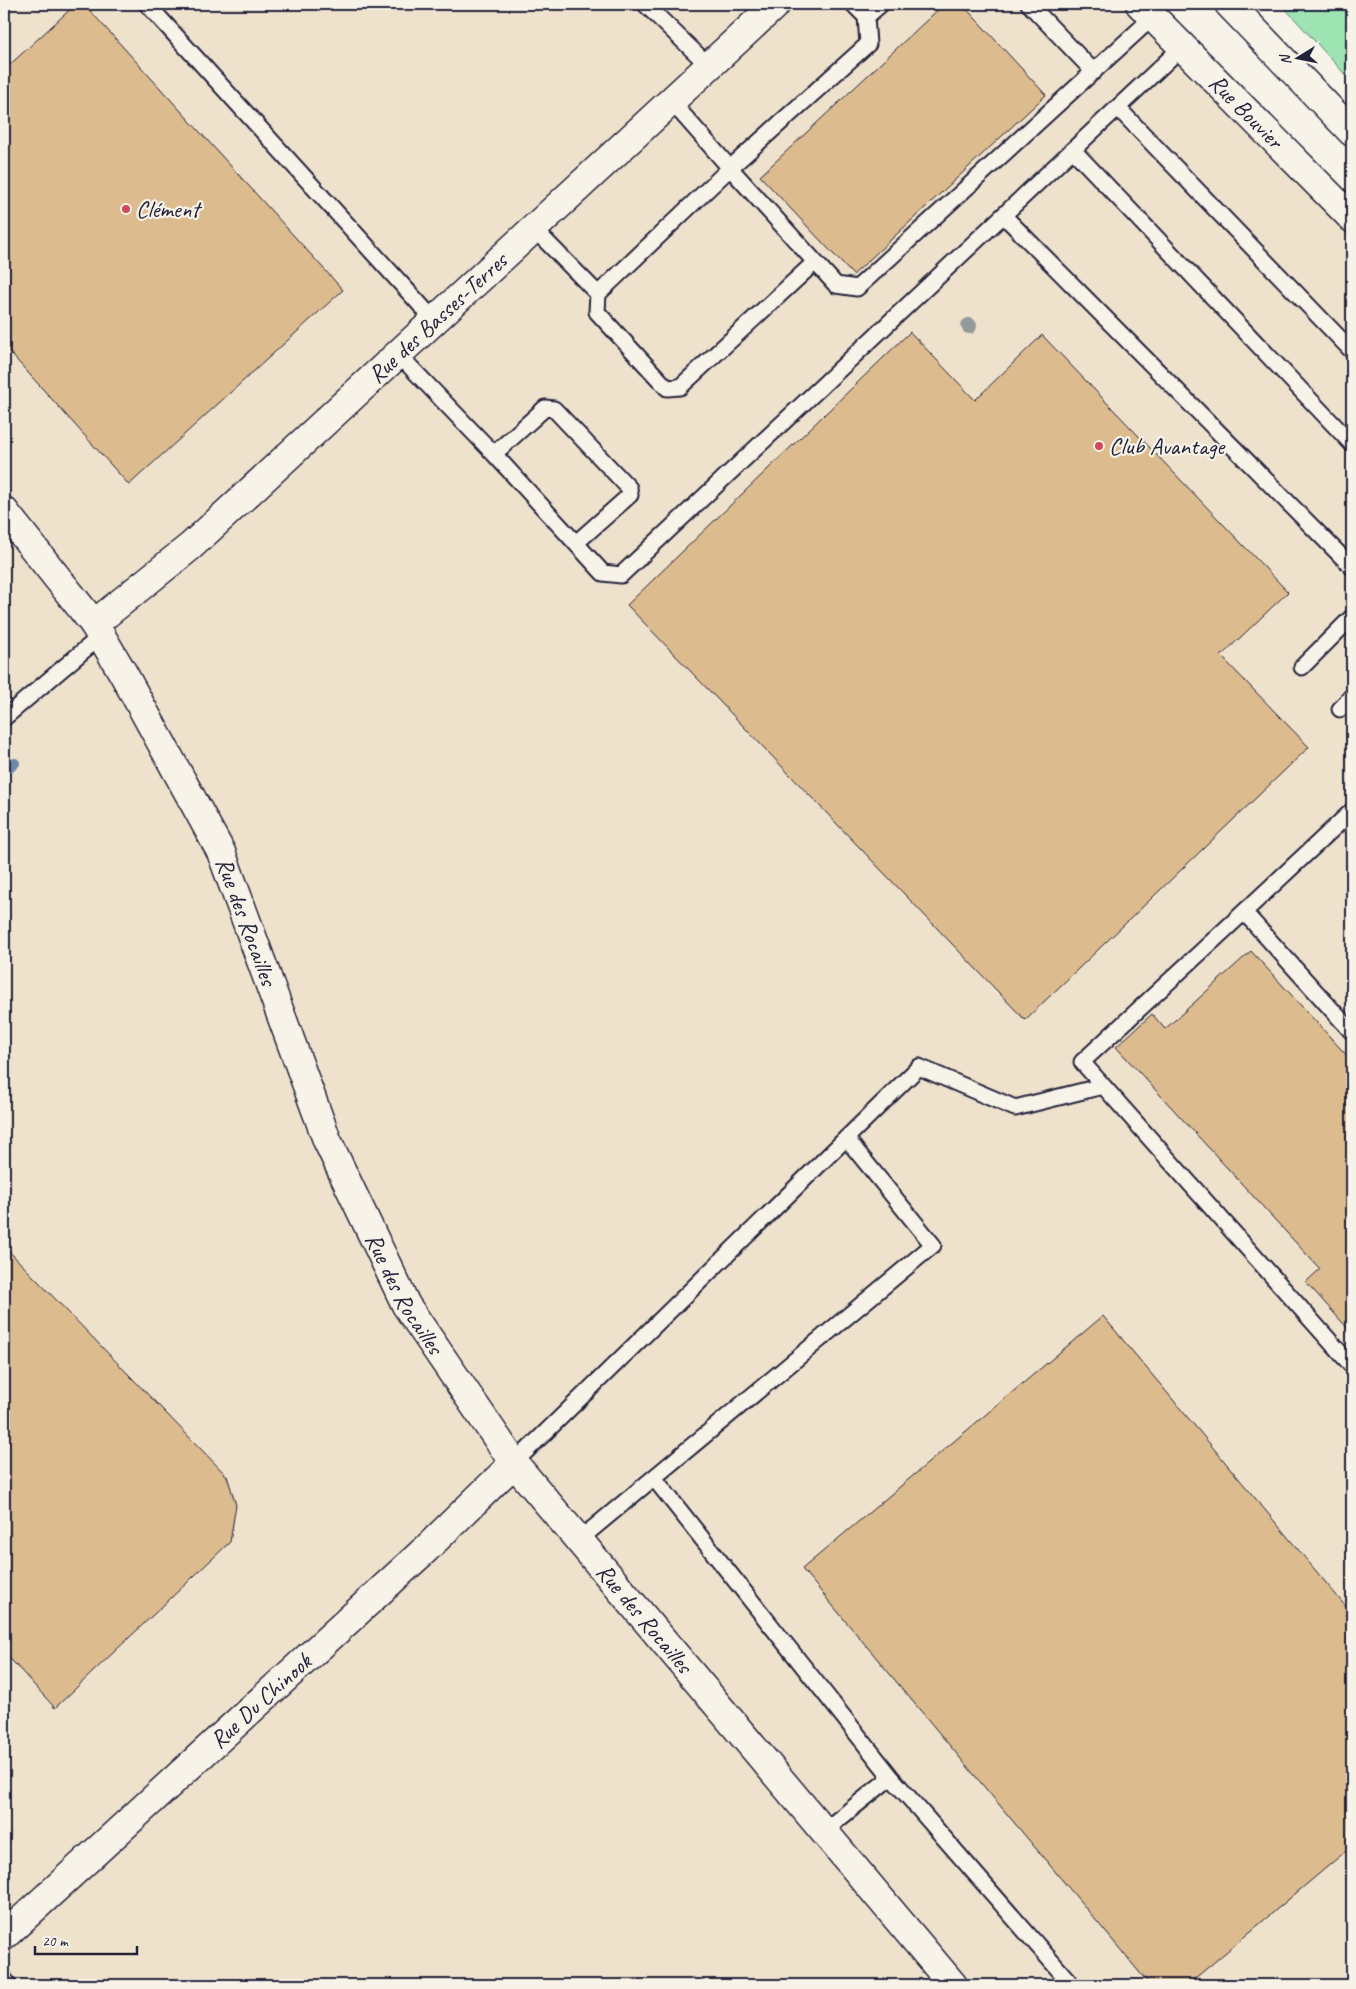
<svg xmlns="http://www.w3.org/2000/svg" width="1356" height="1989" font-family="Caveat,sans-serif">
<rect width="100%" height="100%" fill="#f7f3e8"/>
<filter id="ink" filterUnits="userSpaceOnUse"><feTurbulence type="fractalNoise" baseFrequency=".02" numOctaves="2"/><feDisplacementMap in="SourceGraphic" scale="10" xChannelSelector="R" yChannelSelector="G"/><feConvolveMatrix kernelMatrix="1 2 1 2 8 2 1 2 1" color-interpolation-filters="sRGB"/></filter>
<g filter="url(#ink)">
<!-- built -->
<path fill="#efe2cd" d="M4,4H1140L1352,218V1985H4Z"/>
<!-- green -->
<path fill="#9de4b2" stroke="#608376" d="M1281,4H1352V82Z"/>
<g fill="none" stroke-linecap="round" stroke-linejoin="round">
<!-- stream -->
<path stroke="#6b87ac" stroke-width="10" d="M4,773L15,763"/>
</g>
<!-- building -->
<path fill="#dcbb8e" stroke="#22223b" d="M76,4H84L343,290L129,485L4,346V70Z
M944,4H962L1046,95L853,275L760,176Z
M910,332L975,400L1042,335L1288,592L1221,656L1309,747L1025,1020L627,605Z
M1251,951L1352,1061V1333L1306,1282L1320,1269L1116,1047L1152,1014L1165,1029Z
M4,1246L227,1476L236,1505L230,1542L55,1708L4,1652Z
M1103,1316L1352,1614V1846L1187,1985H1150L802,1569Z"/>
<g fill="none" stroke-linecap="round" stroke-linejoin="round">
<defs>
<path id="service" d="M147,4L434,320
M645,4L708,65
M853,4L866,17
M1029,4L1094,72
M671,101L730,168L868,44L866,17L881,4
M1118,108L1352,351
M1073,150L1352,444
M1004,216L1352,567
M534,229L598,294L730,168L836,285L857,288L1153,17
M598,294L597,312L667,388L680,387L815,262
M398,354L494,454L603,573L621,575L1182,47
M494,454L545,408L554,409L629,488L630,495L576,543
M1302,667L1352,617
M1340,709L1352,696
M4,718L102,635
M1352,811L1244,912L1352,1032
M1244,912L1082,1062L1352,1366
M514,1463L919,1067L1015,1108L1103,1086
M654,1478L891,1777
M579,1540L933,1245L846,1138
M824,1831L891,1777L1072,1985
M4,1979L9,1985"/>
<g id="minor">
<path id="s1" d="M94,624L123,673L221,852L327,1140L406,1305L514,1463L953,1985"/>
<path id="s2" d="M4,1936L426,1549L514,1463"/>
</g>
<g id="tertiary">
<path id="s3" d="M1140,4L1352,218"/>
<path d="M1229,4L1352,132"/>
<path id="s4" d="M4,511L94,624L191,546L776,4"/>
</g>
<path id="motorway" d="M1233,4L1237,11"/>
</defs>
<!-- service casing -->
<use href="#service" stroke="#22223b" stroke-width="19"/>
<!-- minor casing -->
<use href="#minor" stroke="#22223b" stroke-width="31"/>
<!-- tertiary casing -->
<use href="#tertiary" stroke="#22223b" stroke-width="31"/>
<!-- motorway casing -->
<use href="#motorway" stroke="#22223b" stroke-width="31"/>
<!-- service -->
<use href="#service" stroke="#f7f3e8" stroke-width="15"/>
<!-- minor -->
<use href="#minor" stroke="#f7f3e8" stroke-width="28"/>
<!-- tertiary -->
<use href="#tertiary" stroke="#f7f3e8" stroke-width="28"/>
<!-- motorway -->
<use href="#motorway" stroke="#f7f3e8" stroke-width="28"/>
</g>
<!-- trees -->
<circle fill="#939a99" cx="969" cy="326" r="8"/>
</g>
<!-- markers -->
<g fill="#d1495b" stroke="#f7f3e8" stroke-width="2">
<circle cx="126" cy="209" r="5"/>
<circle cx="1099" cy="446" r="5"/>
</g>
<g text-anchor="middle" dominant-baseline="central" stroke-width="4.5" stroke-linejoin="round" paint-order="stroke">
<!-- street labels -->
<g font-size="24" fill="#22223b" stroke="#f7f3e8">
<text stroke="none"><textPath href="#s3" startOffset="151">Rue Bouvier</textPath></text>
<text stroke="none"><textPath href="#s4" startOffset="605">Rue des Basses-Terres</textPath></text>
<text stroke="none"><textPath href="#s1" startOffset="335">Rue des Rocailles</textPath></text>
<text stroke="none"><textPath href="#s1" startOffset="740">Rue des Rocailles</textPath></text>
<text stroke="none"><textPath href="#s1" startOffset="1145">Rue des Rocailles</textPath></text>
<text stroke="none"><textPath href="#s2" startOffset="348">Rue Du Chinook</textPath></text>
</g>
<!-- poi labels -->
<g font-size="24" fill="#22223b" stroke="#f7f3e8" text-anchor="start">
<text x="136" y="209">Clément</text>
<text x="1109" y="446">Club Avantage</text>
</g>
</g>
<!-- margin -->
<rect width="1356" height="1989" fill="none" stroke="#f7f3e8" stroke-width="20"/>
<rect x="10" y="10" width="1336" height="1969" fill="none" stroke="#22223b" stroke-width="2" filter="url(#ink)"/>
<!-- north arrow -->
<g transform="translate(1298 58) rotate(260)" stroke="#f7f3e8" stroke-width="4" paint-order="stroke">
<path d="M0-4L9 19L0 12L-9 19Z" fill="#22223b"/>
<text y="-8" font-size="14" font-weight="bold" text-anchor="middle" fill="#22223b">N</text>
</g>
<!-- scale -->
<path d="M35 1946v8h102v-8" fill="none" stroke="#22223b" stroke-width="2.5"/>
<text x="42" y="1946" font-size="15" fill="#22223b" stroke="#f7f3e8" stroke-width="4" paint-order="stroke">20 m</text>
</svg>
